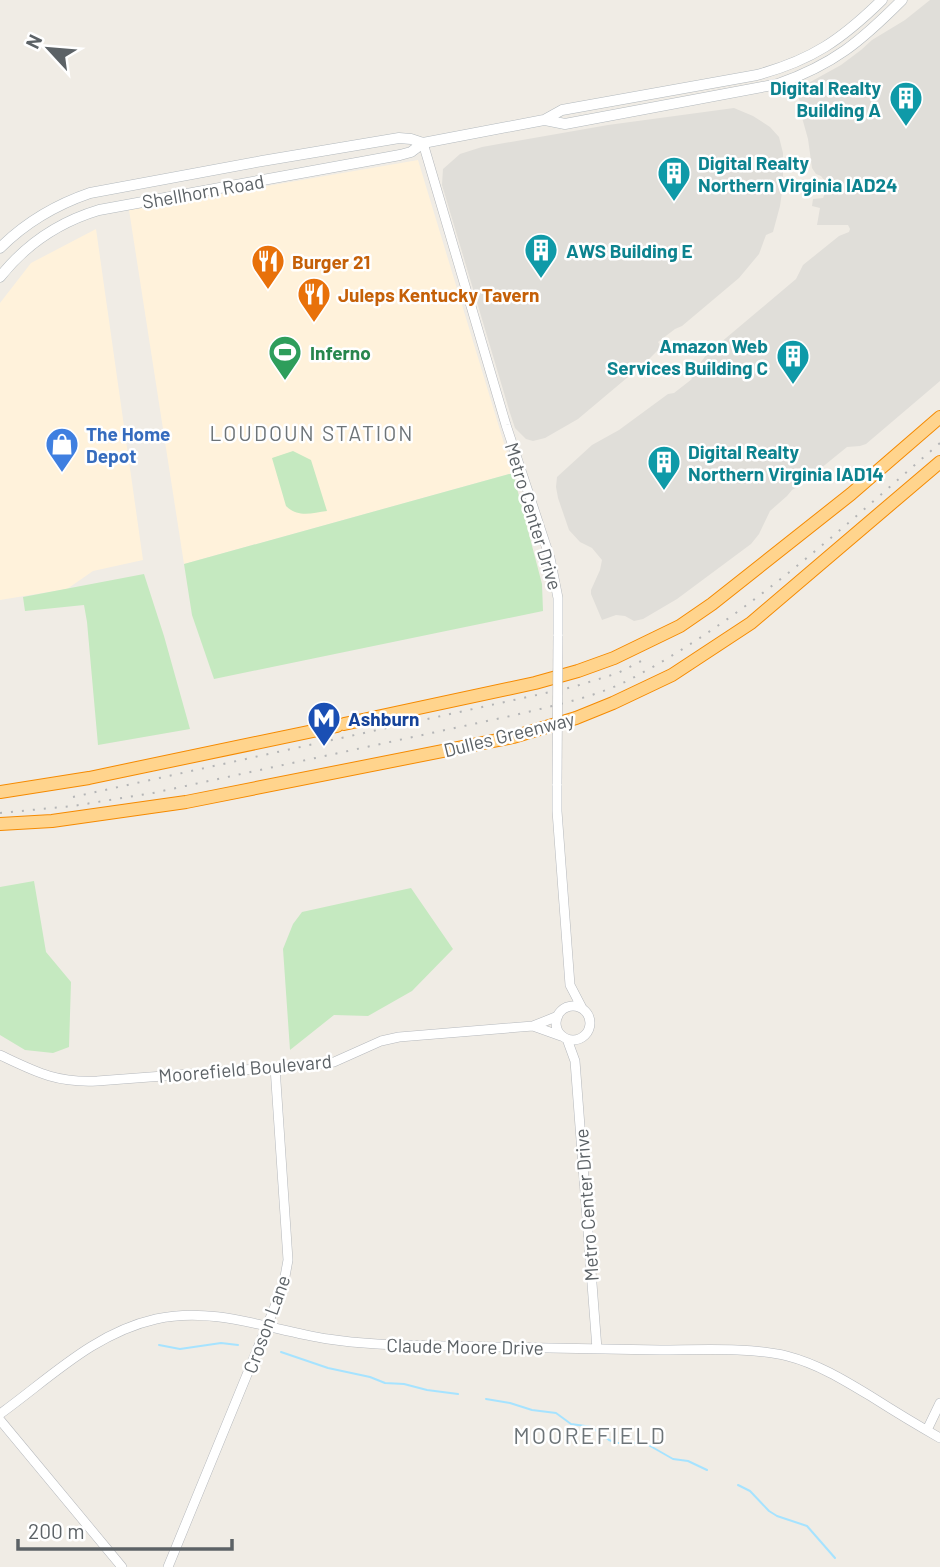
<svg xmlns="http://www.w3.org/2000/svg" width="940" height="1567" font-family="Barlow,sans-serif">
<rect width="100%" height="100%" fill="#f0ece5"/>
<!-- commercial -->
<path fill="#fff2db" d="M418,160L513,473L184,564L129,210Z
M96,229L143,560L93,571L67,589L0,600V303L31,263Z"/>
<!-- industrial -->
<path fill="#e0ded9" d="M930,0H940V381L866,444L860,446L847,447L799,486L792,490L787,496L770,511L759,534L751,544L677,599L643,619L634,621L625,616L616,615L602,620L591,594V590L600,570L602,560L592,548L580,542L569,530L558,498L556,487L557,477L592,445L619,430L668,394L674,393L692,379L688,373L701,362L707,354L796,279L803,265L839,236L849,232L850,229L848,225H817L820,208L812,206L813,199L823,198L827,189L825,181L821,176L816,174L812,168L808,139L801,114L804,113L798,96L799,93L803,86L841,65L861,50L872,40L905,20Z
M734,108L753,116L770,127L779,137L783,153V185L780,206L773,232L766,235L759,254L739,278L682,326L675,329L658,342L661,347L647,361L578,419L545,438L533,441L526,439L515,428L510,413L442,185L443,169L460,154L482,147L608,125Z"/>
<!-- green -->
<path fill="#c5e9c0" d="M293,451L311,460L327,511C312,513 298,518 286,506L272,458Z
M513,473L542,584L543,611L214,679L192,615L184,564Z
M144,574L164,636L190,729L98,745L87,622L84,605L25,611L23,597Z
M34,881L46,952L71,982L69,1047L53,1053L25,1050L0,1035V887Z
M411,888L453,949L412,991L368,1016L334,1015L290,1050L283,949L293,924L302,912Z"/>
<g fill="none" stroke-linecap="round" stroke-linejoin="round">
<!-- stream -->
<path stroke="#a6e3ff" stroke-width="2" d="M159,1345L180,1349L221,1343L238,1345
M281,1352L328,1368L370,1377L385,1383L404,1384L427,1390L458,1394
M486,1399L510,1403L532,1410L556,1413L571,1424L592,1427L609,1440L617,1443H645L673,1459L688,1461L707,1470
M738,1485L750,1491L769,1511L777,1516L807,1526L835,1558"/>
<defs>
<path id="tertiary" d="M423,143L506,425L550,558L558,598V636
M557,784V811L570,985L582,1008
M556 1023a17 17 0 1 1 34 0a17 17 0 1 1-34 0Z
M533,1026L561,1036
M567,1039L575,1061L597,1349
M0,1055C36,1072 56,1083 97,1081L321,1064L334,1062L381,1041L399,1037L533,1026L558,1016
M0,1414C50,1378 94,1333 156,1319C215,1306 270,1330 328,1339C366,1345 405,1345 444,1346C516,1348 588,1349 660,1350C699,1350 751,1347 787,1356C818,1364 844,1380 872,1397C894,1411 917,1425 940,1438
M0,1420L122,1567
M927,1430L940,1403
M168,1567L278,1299L284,1282L288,1260L275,1067"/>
<path id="secondary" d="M545,120L565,124L778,84C834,64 860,42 902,0
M0,248C26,222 55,205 90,193L262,161L399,138L411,139L423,143
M0,277C26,244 59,222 99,210L400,155L411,152L423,143L544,120L562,110L757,75C812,60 841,40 882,0"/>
<path id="motorway" d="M344,724L535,683L578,671L614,658L680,626L712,604L851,494L940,417
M0,792L89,778L337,726
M0,824L52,821L186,802L513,737L576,718L613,703L672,675L751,623L940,462"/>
</defs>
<!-- tertiary casing -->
<use href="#tertiary" stroke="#b5b8bc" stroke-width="10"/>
<!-- secondary casing -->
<use href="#secondary" stroke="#b3b9bd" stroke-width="11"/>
<!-- motorway casing -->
<use href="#motorway" stroke="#f58a00" stroke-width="14"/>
<!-- tertiary -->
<use href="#tertiary" stroke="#fff" stroke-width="9"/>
<!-- secondary -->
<use href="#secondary" stroke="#fff" stroke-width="10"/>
<!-- motorway -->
<use href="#motorway" stroke="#ffd48d" stroke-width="12"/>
<!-- rail -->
<path stroke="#b4b5b6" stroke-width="2" stroke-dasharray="2 9" stroke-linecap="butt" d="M73,797L573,687L618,673L647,658
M0,813L73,806L153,793L515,715C552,706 592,698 627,681C744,620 841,529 940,443"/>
<defs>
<path id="tertiary-bridge" d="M557,784L558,636"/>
</defs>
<!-- tertiary-bridge casing -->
<use href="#tertiary-bridge" stroke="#b5b8bc" stroke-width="10" stroke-linecap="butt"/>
<!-- tertiary-bridge -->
<use href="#tertiary-bridge" stroke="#fff" stroke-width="9"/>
</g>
<!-- icons -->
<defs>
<symbol id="building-pin" viewBox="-11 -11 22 30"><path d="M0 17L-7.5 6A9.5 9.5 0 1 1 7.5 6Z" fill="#0f9aa8" stroke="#fff"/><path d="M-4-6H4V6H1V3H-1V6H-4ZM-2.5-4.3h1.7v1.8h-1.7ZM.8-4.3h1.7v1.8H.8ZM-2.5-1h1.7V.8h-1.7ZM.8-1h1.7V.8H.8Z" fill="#fff"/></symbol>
<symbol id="restaurant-pin" viewBox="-11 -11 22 30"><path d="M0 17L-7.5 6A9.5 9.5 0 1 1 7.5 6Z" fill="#e8710a" stroke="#fff"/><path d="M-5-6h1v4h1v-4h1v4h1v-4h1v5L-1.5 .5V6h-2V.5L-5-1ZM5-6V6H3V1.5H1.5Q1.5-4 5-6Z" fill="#fff"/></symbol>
<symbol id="stadium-pin" viewBox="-11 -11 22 30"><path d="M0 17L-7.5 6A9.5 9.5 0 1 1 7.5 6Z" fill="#2e9e5b" stroke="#fff"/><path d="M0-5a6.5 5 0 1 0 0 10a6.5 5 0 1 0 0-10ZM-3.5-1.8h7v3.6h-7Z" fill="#fff"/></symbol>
<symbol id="shop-pin" viewBox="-11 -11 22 30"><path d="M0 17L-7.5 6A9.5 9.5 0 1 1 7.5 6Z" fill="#3f7fe0" stroke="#fff"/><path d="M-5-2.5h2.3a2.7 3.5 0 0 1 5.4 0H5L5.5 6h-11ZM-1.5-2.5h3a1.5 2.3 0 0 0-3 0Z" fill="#fff"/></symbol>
<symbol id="metro-pin" viewBox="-11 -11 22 30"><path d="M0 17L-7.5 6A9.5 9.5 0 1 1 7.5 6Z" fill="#1a4fb4" stroke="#fff"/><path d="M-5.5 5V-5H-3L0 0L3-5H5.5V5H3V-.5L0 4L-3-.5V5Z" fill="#fff"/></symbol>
</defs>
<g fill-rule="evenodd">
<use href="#building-pin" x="887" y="79" width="38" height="52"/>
<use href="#building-pin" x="655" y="154" width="38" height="52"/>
<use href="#building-pin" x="522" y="231" width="38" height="52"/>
<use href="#restaurant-pin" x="249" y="242" width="38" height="52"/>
<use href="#restaurant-pin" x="295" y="275" width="38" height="52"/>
<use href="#stadium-pin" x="266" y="333" width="38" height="52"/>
<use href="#building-pin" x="774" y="337" width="38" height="52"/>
<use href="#shop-pin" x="43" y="425" width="38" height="52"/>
<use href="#building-pin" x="645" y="443" width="38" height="52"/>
<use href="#metro-pin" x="305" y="699" width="38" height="52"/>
</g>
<g text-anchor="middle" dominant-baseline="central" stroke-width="5" stroke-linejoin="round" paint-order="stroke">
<!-- culture labels -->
<g font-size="19" font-weight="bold" fill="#0d838f" stroke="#fff" text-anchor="start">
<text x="881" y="87" text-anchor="end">Digital Realty<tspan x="881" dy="22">Building A</tspan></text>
<text x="698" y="162">Digital Realty<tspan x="698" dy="22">Northern Virginia IAD24</tspan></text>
<text x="566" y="250">AWS Building E</text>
<text x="768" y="345" text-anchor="end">Amazon Web<tspan x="768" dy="22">Services Building C</tspan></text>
<text x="688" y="451">Digital Realty<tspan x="688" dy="22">Northern Virginia IAD14</tspan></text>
</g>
<!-- street labels -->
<g font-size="19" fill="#5c6266" stroke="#fff">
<text transform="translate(203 191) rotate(-10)">Shellhorn Road</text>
<text transform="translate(534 516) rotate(73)">Metro Center Drive</text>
<text transform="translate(509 734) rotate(-14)">Dulles Greenway</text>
<text transform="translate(245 1068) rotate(-5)">Moorefield Boulevard</text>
<text transform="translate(586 1205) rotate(-94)">Metro Center Drive</text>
<text transform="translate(266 1324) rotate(-70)">Croson Lane</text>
<text transform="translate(465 1346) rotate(1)">Claude Moore Drive</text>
</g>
<!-- food labels -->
<g font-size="19" font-weight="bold" fill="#c56008" stroke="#fff" text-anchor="start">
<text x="292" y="261">Burger 21</text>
<text x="338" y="294">Juleps Kentucky Tavern</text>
</g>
<!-- leisure labels -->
<g font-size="19" font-weight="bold" fill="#27864d" stroke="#fff" text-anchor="start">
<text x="310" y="352">Inferno</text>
</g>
<!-- shop labels -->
<g font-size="19" font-weight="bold" fill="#366cbe" stroke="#fff" text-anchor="start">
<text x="86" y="433">The Home<tspan x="86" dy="22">Depot</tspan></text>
</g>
<!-- transit labels -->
<g font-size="19" font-weight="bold" fill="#164399" stroke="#fff" text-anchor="start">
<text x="348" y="718">Ashburn</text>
</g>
<!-- neighbourhood labels -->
<g font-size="21" letter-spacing="2" fill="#6d7478" stroke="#fff">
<text x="312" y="432">LOUDOUN STATION</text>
</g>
<!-- quarter labels -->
<g font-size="23" letter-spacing="2" fill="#6d7478" stroke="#fff">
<text x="590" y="1435">MOOREFIELD</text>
</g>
</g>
<!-- north arrow -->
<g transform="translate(49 49) rotate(296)" stroke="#ffffff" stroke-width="5" paint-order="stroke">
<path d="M0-5L12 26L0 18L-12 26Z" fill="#5c6266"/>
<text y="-10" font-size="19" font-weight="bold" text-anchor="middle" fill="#5c6266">N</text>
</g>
<!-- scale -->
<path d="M18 1539v10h214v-10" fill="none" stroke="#5c6266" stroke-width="3.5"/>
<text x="28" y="1539" font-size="21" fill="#5c6266" stroke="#ffffff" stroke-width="5" paint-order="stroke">200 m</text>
</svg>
